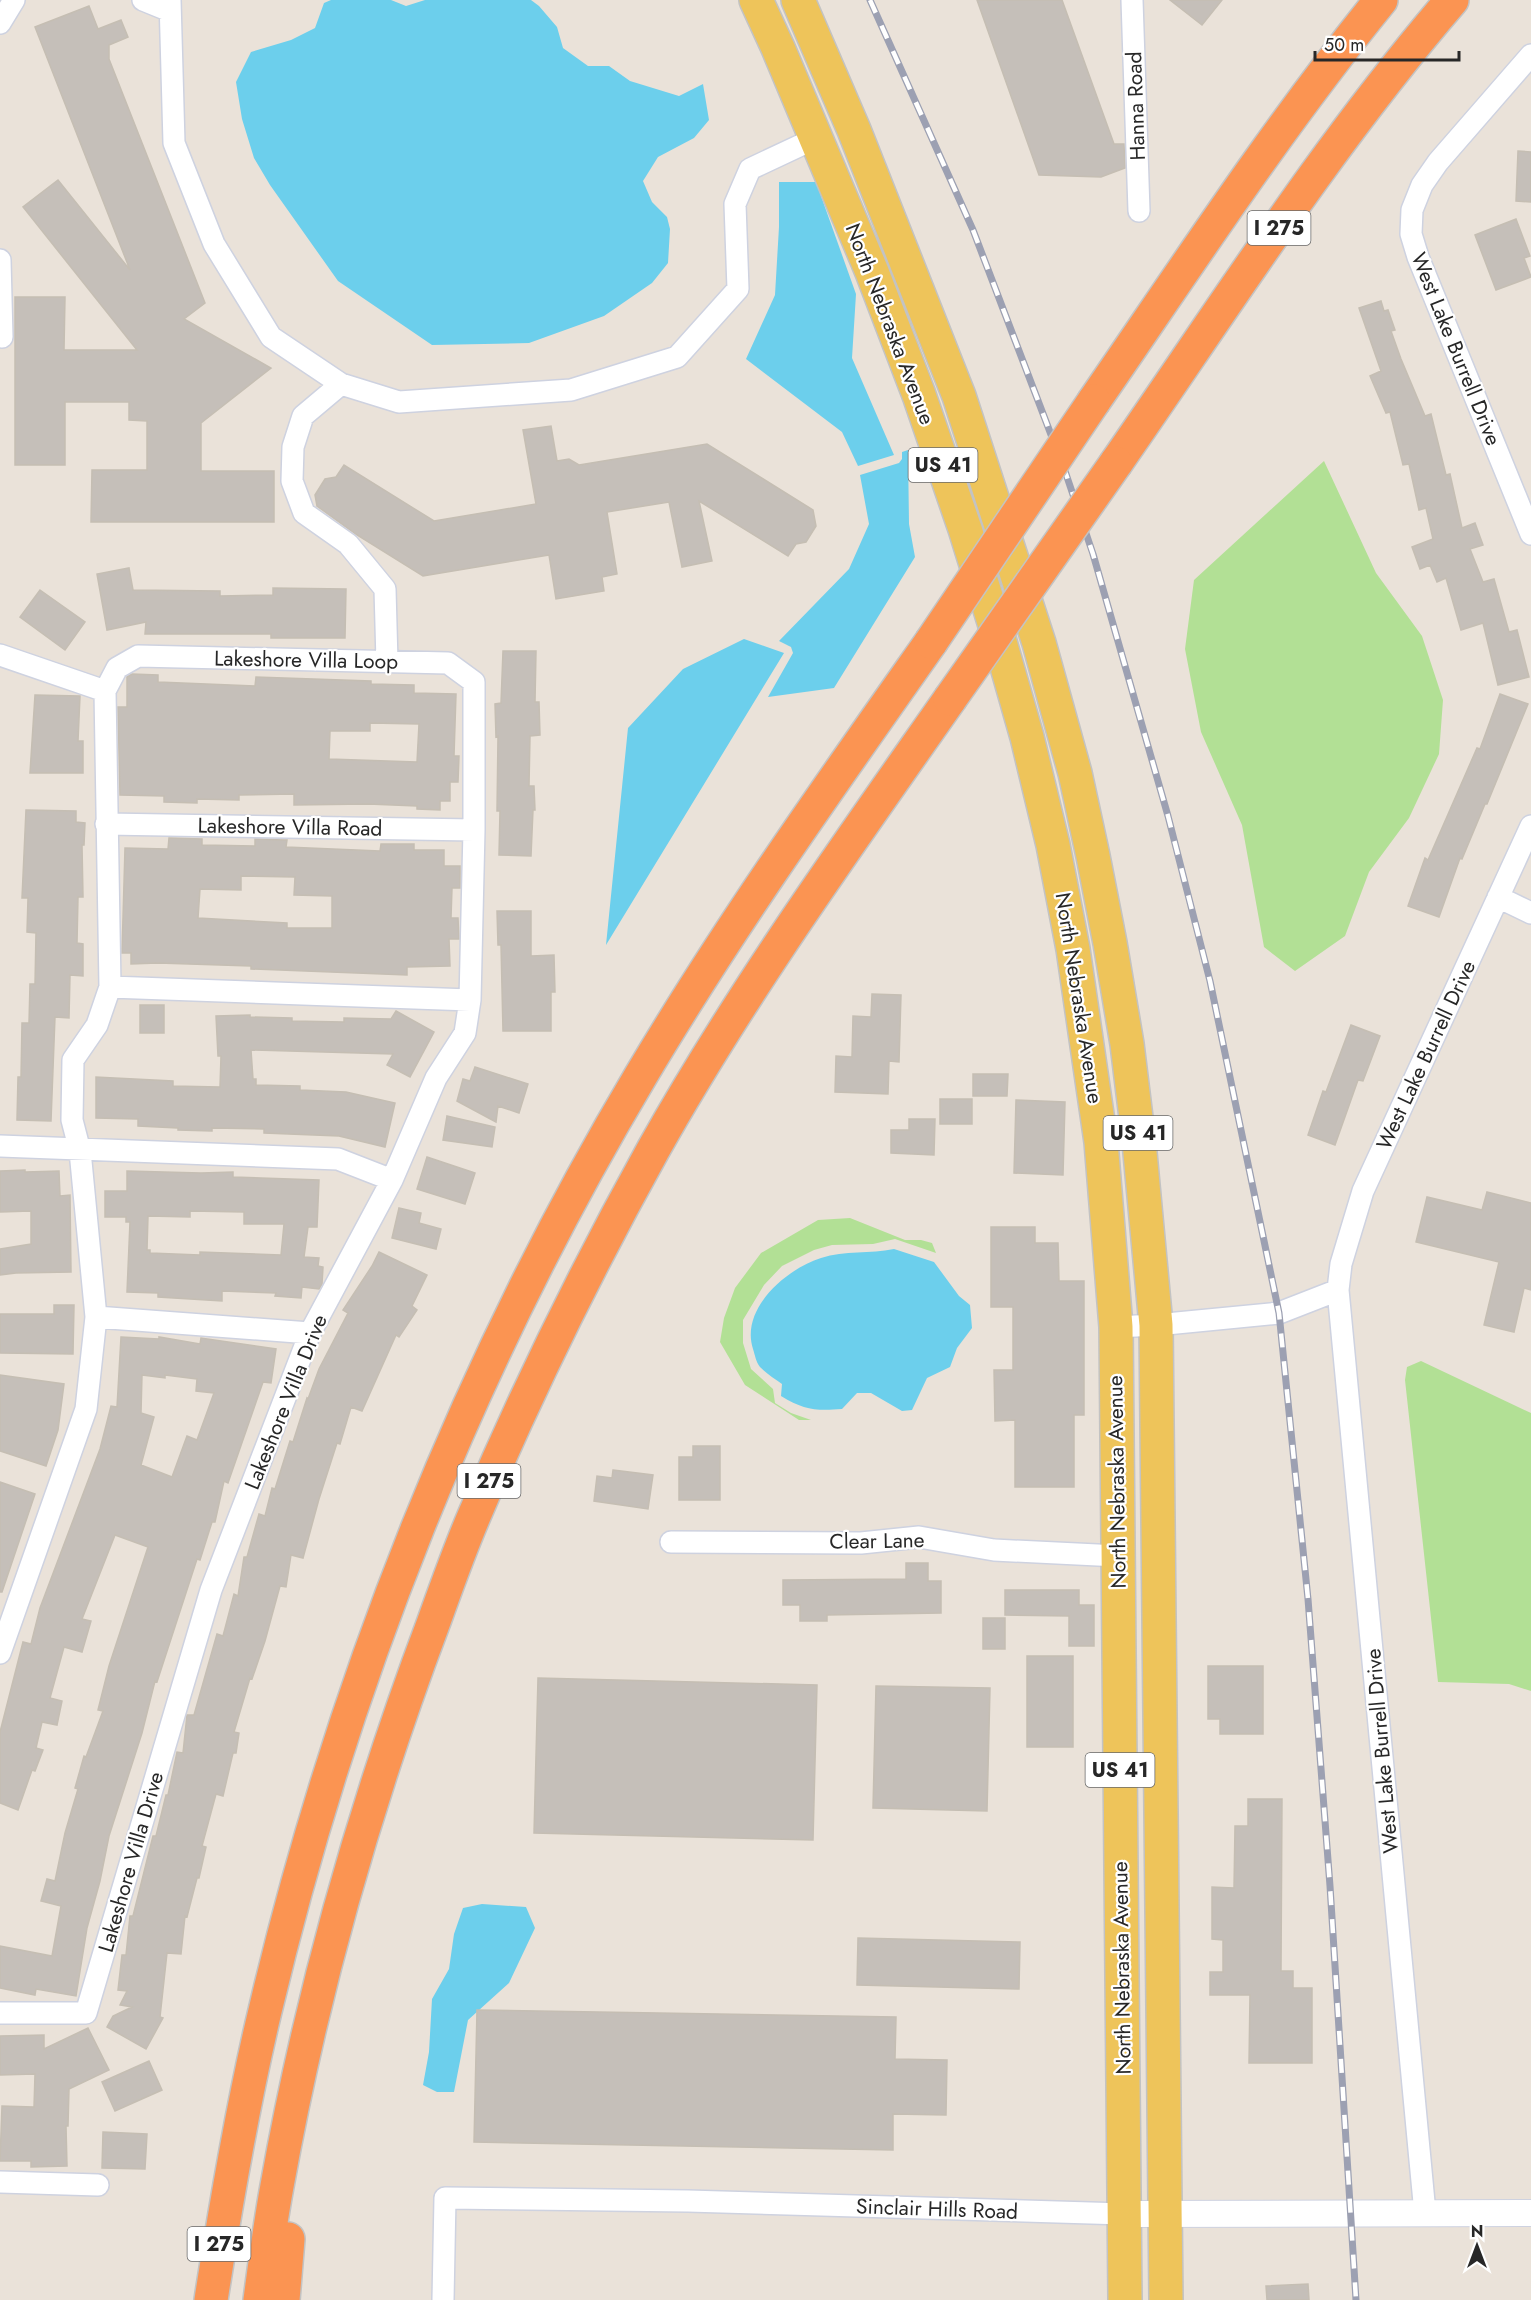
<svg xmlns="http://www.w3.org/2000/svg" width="1531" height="2300" font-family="Jost,sans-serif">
<rect width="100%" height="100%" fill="#eae2d9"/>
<!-- green -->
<path fill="#b2e095" d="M1324,461L1376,573L1422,636L1443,700L1439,754L1409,818L1369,872L1345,936L1295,971L1264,947L1242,825L1201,732L1185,649L1194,580Z
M850,1218L905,1240H921L932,1243L936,1253L895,1239L873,1244L832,1245L814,1250L782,1266L764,1285L743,1320V1343L751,1369L773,1389L775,1403L791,1413L811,1420H799L745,1385L720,1342L724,1318L735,1288L761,1253L818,1220Z
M1421,1361L1531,1413V1691L1509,1684L1438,1682L1405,1380L1407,1367Z"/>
<!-- water -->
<path fill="#6ccfec" d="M331,0H391L406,6L425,0H531L539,6L557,27L563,48L588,66H609L630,81L679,96L703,84L709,120L694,138L658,157L643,181L652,202L667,217L670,229L668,263L652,283L604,316L529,343L432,345L338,281L270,185L254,158L242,119L236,82L251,52L291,40L315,28L324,3Z
M779,182H816L856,294L852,358L894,455L858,466L842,432L746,359L775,295L779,227Z
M908,450L909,524L915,557L834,688L768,697L793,653L791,647L779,641L849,569L869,524L860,475L899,463L902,459V452Z
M744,639L784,653L606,945L628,728L683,669Z
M894,1249L934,1262L959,1296L970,1305L972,1328L957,1348L950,1367L927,1378L912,1410L902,1411L871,1393H857L842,1409C816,1411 804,1410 781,1396L782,1384C775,1379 766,1373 760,1367C756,1362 755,1355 753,1349C740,1309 786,1269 821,1258C845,1250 870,1254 894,1249Z
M482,1904L526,1907L535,1928L509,1983L468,2020L454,2092H437L423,2085L429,2052L432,1999L449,1969L454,1934L463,1908Z"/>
<!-- building -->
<path fill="#c5bfb9" stroke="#c5beb3" stroke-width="1.5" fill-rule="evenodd" d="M977,0H1062L1114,144H1124L1125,168L1101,177L1039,175Z
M1170,0H1222L1202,25Z
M89,6L98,29L121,20L128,37L109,45V59L205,303L184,319L271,368L201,423V471H274V522H91L92,470H147V421L129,420V402H65V465H15V297H65L64,350H137L23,207L58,180L130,270L35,27Z
M1518,151L1531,152V202L1516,201Z
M1516,219L1530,256L1524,258L1531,277L1496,290L1475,235Z
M1381,301L1384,311L1388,310L1395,330L1391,331L1401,359L1425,416L1431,414L1446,475L1450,474L1462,528L1475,523L1483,545L1470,549L1483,582L1494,579L1509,632L1517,630L1529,677L1498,685L1483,623L1461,630L1446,578L1437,582L1430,565L1420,569L1412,547L1433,539L1426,508L1419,510L1409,464L1403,465L1390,412L1386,413L1370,376L1381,371L1359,308Z
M551,426L557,461L569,459L579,465L707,444L813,510L816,526L806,542L796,544L788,556L699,501L712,561L682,567L669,502L607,512L617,574L602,577L604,591L556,599L549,555L423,576L357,535L317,506L315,495L325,479L336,477L344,465L434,521L536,504L523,430Z
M129,568L133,590L220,591V596L273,595V588L346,589L345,638H271V634H145L146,622L107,630L97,574Z
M40,590L85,622L65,650L20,617Z
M503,651H536L535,702H539L540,735L530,736L529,786H534L535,810H533L531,856L499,855L500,811H497L498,736L496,737L495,704L501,703Z
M132,674L158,675V682L255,686L256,677L371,681V684L414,685V693L456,694L454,756H459L458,782H450V801H440V810L417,809V806L368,804L294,805V794L239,795V800L197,799V803L164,802V796L120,795L118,707H127V677ZM370,723L419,724L417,762L329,759L330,731H370Z
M1500,694L1528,704L1487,804H1485L1462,859L1460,858L1439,917L1408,906L1425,858L1428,860L1477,748L1480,749Z
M35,695L80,696L78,741H83V773H30Z
M26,810L76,811V822L85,823L84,845H82L83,897H78L77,943L83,944V976L70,975L69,1018L55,1017L51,1121L17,1120L18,1077H21L22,1023H29L30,984H35L36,933L27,932L28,898H22Z
M169,838L202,839V845L255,846V839L283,840H287L286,847L380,851L381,844H414V850H444V866H460V888H452L451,918H458L459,939H449L450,966L407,967V975L251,969V966L158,963L131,964V953H122L125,848L168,849ZM241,876L295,877L294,895L332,896V928H287V923L198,918L200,889L241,890Z
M497,911H531V956L554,955L555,992H551V1031H503L501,945H498Z
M872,994L901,995L899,1062L889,1061L888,1094L835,1092L836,1056L852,1057L853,1016L871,1017Z
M140,1005H164V1033H140Z
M396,1011L434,1032L410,1077L387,1065L393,1054L251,1050L253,1079H256V1085L300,1086V1090L346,1092L395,1103L385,1147L339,1136L264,1133V1129L212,1128V1131L178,1130V1128L138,1126V1119L96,1118V1077L173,1081V1086L220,1087L221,1056H218L216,1016L250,1015V1017L292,1018V1021L344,1022V1018L391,1019Z
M1351,1025L1380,1036L1363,1081L1358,1080L1335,1145L1308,1135L1323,1091L1326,1092Z
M475,1067L528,1084L519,1113L498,1106L496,1122L457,1101L463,1079L470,1081Z
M973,1074H1008L1007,1096H973Z
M940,1099H972V1124H940Z
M1016,1100L1065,1102L1063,1175L1014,1173Z
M447,1116L495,1127L492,1147L443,1140Z
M909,1119H935L934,1155L891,1153V1130H909Z
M427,1157L475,1173L465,1204L417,1189Z
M25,1170V1172L59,1171L60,1196L70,1195L71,1272L16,1273L0,1275V1249L31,1244V1211L0,1212V1171Z
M127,1171L201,1173L233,1172V1177L319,1180L317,1227H308L304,1257L319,1258L318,1266L323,1267L322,1284L319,1289L302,1287L301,1298L275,1296L276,1293L222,1291V1301L158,1297V1293L127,1292L130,1222H126V1217H105V1191H127ZM190,1211L244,1212V1224H284L281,1255L200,1252V1255L150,1253V1250H147L148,1216L190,1217Z
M1487,1192L1531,1203V1290L1524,1288L1514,1332L1484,1325L1499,1262L1416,1242L1427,1197L1482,1210Z
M399,1208L421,1213L419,1223L441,1229L436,1249L392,1238Z
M991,1227H1035V1243H1058L1059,1281H1084V1415H1074V1487H1015V1420L995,1421L994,1370H1013V1307H991Z
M379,1252L427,1275L412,1306L417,1310L399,1337L396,1335L362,1411L351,1407L340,1444L337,1443L319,1499L303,1558L291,1555L286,1587L280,1586L265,1641L252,1679L250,1678L234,1732L239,1733L236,1753H233L223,1796L216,1794L202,1846L206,1847L199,1878H197L187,1917L185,1916L181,1954L167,1953L160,2017L163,2018L146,2049L107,2027L113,2016L132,2007L120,2005L127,1991L118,1990L122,1955H126L130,1916H133L153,1836H156L166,1795H168L177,1752L183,1753L187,1715H194L217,1634L223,1636L234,1594L238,1596L244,1557H247L259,1514L265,1516L272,1488L275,1489L290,1441L293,1442L307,1398L308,1399L319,1369L348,1313L343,1310L372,1266Z
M54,1305H74L73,1354L0,1353V1314H54Z
M121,1337L159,1339V1337L200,1344L201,1338L276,1349L271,1383L263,1382L228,1483L224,1481L215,1522H212L200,1560L197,1559L157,1682L155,1681L142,1733L109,1836L100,1881L87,1928L76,1996L36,1989L35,1995L0,1988V1946L52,1956L61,1906L41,1901L47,1879L55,1881L65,1833L78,1789L75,1788L84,1756L86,1757L103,1711L98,1710L109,1666L148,1547L115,1535L82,1619L91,1621L82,1652L64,1647L50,1698L62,1701L57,1725L42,1722L36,1748L43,1750L35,1771L32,1770L18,1810L0,1803V1732L23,1642L31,1644L40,1608L100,1449L111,1406L117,1407ZM142,1375L165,1378V1375L197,1379L196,1391L214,1393L197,1440L187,1436L172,1477L141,1465L154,1417L141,1413Z
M0,1375L64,1384L58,1430L46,1466L0,1451Z
M693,1446H720V1500H679V1457H693Z
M613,1470L653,1475L648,1509L594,1501L597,1476L612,1478Z
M0,1482L35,1494L2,1592H0Z
M906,1563H928V1581H941V1613L827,1615V1621H800V1605H783V1580L906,1579Z
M1005,1590H1079V1605H1094V1646H1069V1616L1005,1615Z
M983,1618H1005V1649H983Z
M1027,1656H1073V1747H1027Z
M1208,1666H1263V1734H1220V1719H1208Z
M538,1678L817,1685L813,1840L534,1833Z
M876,1686L990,1688L987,1811L873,1808Z
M1248,1799H1282L1281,1971H1293V1988H1312V2063H1249L1250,1995H1210V1972H1223V1940L1212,1939V1887L1234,1888L1235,1826H1248Z
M858,1938L1020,1942L1019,1989L857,1985Z
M477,2010L896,2017L895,2059L947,2060L946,2115L893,2114V2150L474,2142Z
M88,2028L109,2070L69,2089L68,2126H66L67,2166L31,2167V2161H0L2,2106L34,2107L35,2074L0,2075V2036L44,2035V2049Z
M149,2061L162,2090L115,2111L102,2082Z
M103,2132L147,2134L145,2169L102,2168Z
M1308,2284L1309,2300H1267L1266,2286Z"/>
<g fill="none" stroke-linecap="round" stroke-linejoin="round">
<defs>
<path id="minor" d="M143,0L170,11
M170,0L174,143L214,244L271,337L341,384L399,402L571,390L677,357L738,289L735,204L750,169L816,138
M1132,0L1139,211
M0,23L14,0
M1531,55L1438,162L1422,185L1412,210L1411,234L1418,257L1531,534
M0,260L2,337
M341,384L303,416L293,447L292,481L304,513L348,544L385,589L387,662
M0,655L105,691
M106,824L474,830
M1498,897L1531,913
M110,987L470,1000
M0,1146L338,1159L392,1180
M1338,1290L1425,2213
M96,1317L310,1333
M1116,1327L1156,1325L1279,1313L1338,1290L1341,1264L1363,1191L1531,826
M671,1542L861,1543L919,1537L994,1550L1118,1556
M0,1653L86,1409L96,1317L80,1151L72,1120L73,1060L97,1025L110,987L105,691L117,668L138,656L448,663L474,682V830L470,1000L465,1033L436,1078L392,1180L310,1333L211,1590L86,2013H0
M0,2182L98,2185
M443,2300L445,2198L688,2201L1124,2214"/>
<path id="tertiary" d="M1124,2214L1531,2213"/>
<path id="primary" d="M756,0L778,48L872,272L919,395L965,529L998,635L1027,737L1053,845L1073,949L1101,1142L1116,1327L1125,2300
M798,0L854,130L959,396L1039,643L1075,773L1093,856L1110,943L1127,1044L1139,1142L1156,1325L1166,2300"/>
<path id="motorway" d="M1094,401C1187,266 1277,128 1381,0
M1116,463C1225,306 1328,144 1452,0
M211,2300C226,2203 242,2107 265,2011C342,1684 468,1366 640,1077C729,927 831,784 931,642
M260,2300C265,2262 270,2224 277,2186C311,1995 365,1805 433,1624C446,1588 459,1551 474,1516C527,1391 587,1269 653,1150C741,993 847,846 950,699
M283,2300L288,2239"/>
</defs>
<!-- minor casing -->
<use href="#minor" stroke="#ced2e0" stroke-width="24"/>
<!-- tertiary casing -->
<use href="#tertiary" stroke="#ced2e0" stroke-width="28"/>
<!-- primary casing -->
<use href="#primary" stroke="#c3c3c3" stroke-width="36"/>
<!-- motorway casing -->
<use href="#motorway" stroke="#c3c3c3" stroke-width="36"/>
<!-- minor -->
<use href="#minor" stroke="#fff" stroke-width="21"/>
<!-- tertiary -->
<use href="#tertiary" stroke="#fff" stroke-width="26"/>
<!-- primary -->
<use href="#primary" stroke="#eec45a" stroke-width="33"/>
<!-- motorway -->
<use href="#motorway" stroke="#fb9452" stroke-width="33"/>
<defs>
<path id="rail" d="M870,0L973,230L1066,474L1093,554L1168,816L1210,981L1279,1313L1308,1599L1330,1886L1356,2300"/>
</defs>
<!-- rail casing -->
<use href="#rail" stroke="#9ca0b2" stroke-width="7"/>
<!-- rail -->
<use href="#rail" stroke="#fff" stroke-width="4.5" stroke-dasharray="14" stroke-linecap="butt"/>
<defs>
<path id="motorway-bridge" d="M931,642L1094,401
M950,699L1116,463"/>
</defs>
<!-- motorway-bridge casing -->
<use href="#motorway-bridge" stroke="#c3c3c3" stroke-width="36" stroke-linecap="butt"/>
<!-- motorway-bridge -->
<use href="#motorway-bridge" stroke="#fb9452" stroke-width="33"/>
</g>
<g text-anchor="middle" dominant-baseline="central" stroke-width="4.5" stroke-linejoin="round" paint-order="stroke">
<!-- shield labels -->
<g fill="#fff" stroke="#686868" stroke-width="1.5">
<rect x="1247.5" y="211" width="63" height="34" rx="4.5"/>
<rect x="908.5" y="448" width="69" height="34" rx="4.5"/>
<rect x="1103.5" y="1116" width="69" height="34" rx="4.5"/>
<rect x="457.5" y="1464" width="63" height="34" rx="4.5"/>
<rect x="1085.5" y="1753" width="69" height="34" rx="4.5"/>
<rect x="187.5" y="2227" width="63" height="34" rx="4.5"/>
</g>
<g font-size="20" font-weight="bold" fill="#272727">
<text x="1279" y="228">I 275</text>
<text x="943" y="465">US 41</text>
<text x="1138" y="1133">US 41</text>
<text x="489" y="1481">I 275</text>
<text x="1120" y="1770">US 41</text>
<text x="219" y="2244">I 275</text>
</g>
<!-- street labels -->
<g font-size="21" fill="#272727" stroke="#fff">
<text transform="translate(1136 106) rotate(-92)">Hanna Road</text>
<text transform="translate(890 324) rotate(69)">North Nebraska Avenue</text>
<text transform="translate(1456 349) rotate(68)">West Lake Burrell Drive</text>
<text transform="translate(306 660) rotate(1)">Lakeshore Villa Loop</text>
<text transform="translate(290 827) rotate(1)">Lakeshore Villa Road</text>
<text transform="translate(1079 998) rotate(81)">North Nebraska Avenue</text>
<text transform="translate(1426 1055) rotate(-65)">West Lake Burrell Drive</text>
<text transform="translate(286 1402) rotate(-68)">Lakeshore Villa Drive</text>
<text transform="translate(1117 1482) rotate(-91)">North Nebraska Avenue</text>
<text transform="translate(877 1541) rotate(-1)">Clear Lane</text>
<text transform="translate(1382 1751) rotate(-95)">West Lake Burrell Drive</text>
<text transform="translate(131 1862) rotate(-74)">Lakeshore Villa Drive</text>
<text transform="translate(1122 1968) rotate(-91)">North Nebraska Avenue</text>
<text transform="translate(937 2209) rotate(2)">Sinclair Hills Road</text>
</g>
</g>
<!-- north arrow -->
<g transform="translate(1477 2246)" stroke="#ffffff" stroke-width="4.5" paint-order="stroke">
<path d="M0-4.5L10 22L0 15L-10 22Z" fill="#272727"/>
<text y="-9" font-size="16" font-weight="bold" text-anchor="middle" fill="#272727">N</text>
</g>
<!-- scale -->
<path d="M1315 51v9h144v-9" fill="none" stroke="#272727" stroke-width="3"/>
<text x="1324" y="51" font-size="18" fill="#272727" stroke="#ffffff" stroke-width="4.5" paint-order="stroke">50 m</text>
</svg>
